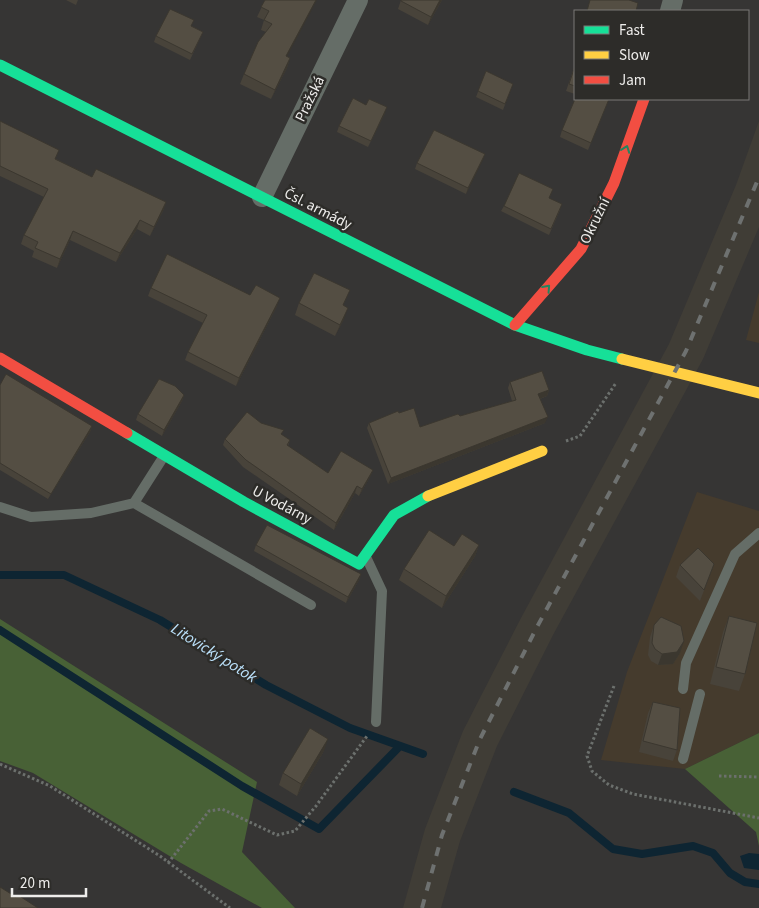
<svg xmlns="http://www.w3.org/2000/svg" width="759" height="908" font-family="'Source Sans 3',sans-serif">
<rect width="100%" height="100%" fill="#363534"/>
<!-- built -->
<path fill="#403d36" d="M759,121V227L703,359L553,635L497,746L460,841L441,908H403L425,829L463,731L521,618L669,344L736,185Z"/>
<!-- industrial -->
<path fill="#453b2d" d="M759,292V343L746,340Z
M697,492L759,511V733L685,769L601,760L627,672Z"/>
<!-- green -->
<path fill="#486136" d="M0,619L257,782L242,852L295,908H262L181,863L33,773L0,761Z
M759,733V846L756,832L685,769Z"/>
<!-- water -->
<path fill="#0e2532" d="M749,853L759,854V870L744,868L740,856Z"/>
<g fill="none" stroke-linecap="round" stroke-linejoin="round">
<!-- stream -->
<path stroke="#0e2532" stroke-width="8" d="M0,575H64L160,620L266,685L350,728L423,754
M0,630L242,786L319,829L399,747
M514,792L569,813L613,849L642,854L693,846L713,853L730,873L745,882L759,884"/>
<!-- path -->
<path stroke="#6c706d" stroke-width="3" stroke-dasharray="2.5 2.5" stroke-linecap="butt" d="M566,441L580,436L616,383
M614,686L587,756L592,771L609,785L633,794L759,818
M0,764L50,786L160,856L230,908
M719,776L759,777
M168,863L209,811L222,809L277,835L295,831L316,806L367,736"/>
<!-- lane -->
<path stroke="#656d67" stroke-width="10" d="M164,456L134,503L311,605
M0,507L31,517L91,513L134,503
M367,559L382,591L376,722
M683,689L686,663L735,554L759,533
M683,759L700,694"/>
<!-- street -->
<path stroke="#656d67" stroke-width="20" d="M670,11L673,0
M262,197L358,0"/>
<!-- fast -->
<path stroke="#16e098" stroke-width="11" d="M0,65L515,325L587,350L622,359
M127,433L244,502L359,564L394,515L428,496"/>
<!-- slow -->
<path stroke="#ffcf43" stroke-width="11" d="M622,359L759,393
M428,496L542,451"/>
<!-- jam -->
<path stroke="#f24e42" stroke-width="11" d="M515,325L581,249L614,183L644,99
M0,358L127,433"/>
<!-- rail -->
<path stroke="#6e7170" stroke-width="4" stroke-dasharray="9 9" stroke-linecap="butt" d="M422,908L442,835L480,739L537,627L686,351L759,177"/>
</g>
<!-- wall -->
<path fill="#48433a" d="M66,0H78L76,5Z
M265,0L287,57L290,58L287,68L271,99L240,84L244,74L266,32L261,30L264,20L257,17Z
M401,0H442L428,25L398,9Z
M192,26L203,32L190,60L154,42L156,36Z
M575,65V94L566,91Z
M486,71L513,84L503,110L476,97Z
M609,99L588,150L560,137L562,130Z
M366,105L385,113L368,147L337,132L339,126Z
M0,121L56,159L92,177L166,202L163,211L150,236L137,229L116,262L70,240L57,268L32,257L34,251L21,244L24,235L44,197L0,176Z
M485,154L466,194L415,169L417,163Z
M549,198L560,210L549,235L501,211L504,206Z
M151,288L250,295L277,306L236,386L185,360L188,352L203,323L148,296Z
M299,303L344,305V319L335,336L295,315Z
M510,382L549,390L547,396L540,399L545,423L388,484L367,428L369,423L399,413L420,427L460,416L512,401L508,388Z
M0,385L92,426L90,432L48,499L0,470Z
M184,395L182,401L162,436L136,420L138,414Z
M261,423L282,435L290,440L288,446L328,473L373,470L370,477L359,496L355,493L334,530L243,467L223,445L225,439Z
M256,545L361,574L359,580L346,603L254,551Z
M479,545L475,556L442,608L399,580L404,569L454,546Z
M714,564L700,601L676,577L680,565Z
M729,616L745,674L739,691L710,684L723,632Z
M654,625L680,653L673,664L658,665L651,661L648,655L650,637Z
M653,702L677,750L673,761L639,752L648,713Z
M324,751L297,796L279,785L283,773Z"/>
<!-- shaded-wall -->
<path fill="#3b372f" d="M316,0H317L282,66L286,56Z
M440,0H442L428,25L431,17Z
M290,58L287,68L271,99L275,90Z
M387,107L385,113L368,147L371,141Z
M485,154L483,160L466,194L468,188Z
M166,202L163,211L150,236L154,227Z
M140,220L137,229L116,262L120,253Z
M73,231L70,240L57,268L60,259Z
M280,298L277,306L236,386L239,378Z
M348,308L344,319L335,336L340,325Z
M549,390L547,396L536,400L538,394Z
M184,395L182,401L162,436L164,430Z
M548,417L545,423L388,484L391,478Z
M92,426L90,432L48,499L51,494Z
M373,470L370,477L359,496L362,489Z
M357,486L355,493L334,530L336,523Z
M479,545L475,556L442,608L446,596Z
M361,574L359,580L346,603L348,597Z
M684,641L680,653L673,664L658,665L662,654Z
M328,739L324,751L297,796L301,784Z"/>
<!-- building -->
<path fill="#544e43" stroke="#3b372f" d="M265,0H316L286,56L290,58L275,90L244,74L258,42L272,24L264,20L269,11L261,7Z
M401,0H440L431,17L401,1Z
M590,0H629L638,3L636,11H587Z
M170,9L194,20L191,26L203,32L192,54L156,36Z
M575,66V86L569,84Z
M486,71L513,84L505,104L478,91Z
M353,98L366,105L369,99L387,107L371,141L339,126Z
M575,99H609L591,143L562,130Z
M0,121L59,150L55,159L92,177L96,169L166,202L154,227L140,220L120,253L73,231L60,259L35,248L38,242L24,235L48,189L0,166Z
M434,130L485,154L468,188L417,163Z
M519,173L553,189L549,198L562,204L551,229L504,206Z
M167,254L250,295L256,285L280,298L239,378L188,352L207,315L151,288Z
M314,273L350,290L343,305L348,308L340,325L299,303Z
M542,371L549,390L538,394L548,417L391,478L369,423L398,411L399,413L414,408L420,427L458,414L460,416L516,400L510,382Z
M6,374L92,426L51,494L0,463V385Z
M159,379L175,386L184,395L164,430L138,414Z
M247,412L261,423L284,430L281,434L290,440L287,445L328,473L341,451L373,470L362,489L357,486L336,523L246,460L225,439Z
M267,525L361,574L348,597L256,545Z
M429,530L454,546L462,534L479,545L446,596L404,569Z
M698,548L714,564L704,590L680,565Z
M729,616L757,623L745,674L716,667Z
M661,617L681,626L684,641L677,652L662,654L655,649L652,643L654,625Z
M653,702L680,708L677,750L643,741Z
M310,728L328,739L301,784L283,773Z
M0,887L16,897L18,895L38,908H0Z"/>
<!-- one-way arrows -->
<defs><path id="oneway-chevron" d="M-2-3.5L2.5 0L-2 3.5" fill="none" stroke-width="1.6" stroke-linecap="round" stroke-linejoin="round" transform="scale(1.25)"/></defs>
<g stroke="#228660">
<use href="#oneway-chevron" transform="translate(626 149) rotate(-70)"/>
<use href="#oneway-chevron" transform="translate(547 288) rotate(-48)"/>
</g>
<g text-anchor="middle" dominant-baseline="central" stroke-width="5" stroke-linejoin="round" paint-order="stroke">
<!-- street labels -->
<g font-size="15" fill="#eeedeb" stroke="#2d2c29">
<text transform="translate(310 99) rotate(-64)">Pražská</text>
<text transform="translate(318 209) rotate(27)">Čsl. armády</text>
<text transform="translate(595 221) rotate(-64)">Okružní</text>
<text transform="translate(282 505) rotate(28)">U Vodárny</text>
</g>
<!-- water labels -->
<g font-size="16" font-style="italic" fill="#bbe1fb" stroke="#2d2c29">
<text transform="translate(214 653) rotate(32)">Litovický potok</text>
</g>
</g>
<!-- legend -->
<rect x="574" y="10" width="175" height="90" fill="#2d2c29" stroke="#7a7977"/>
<rect x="584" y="26" width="25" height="8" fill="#16e098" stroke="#7a7977"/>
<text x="619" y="35" font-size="15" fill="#eeedeb">Fast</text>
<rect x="584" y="51" width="25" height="8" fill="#ffcf43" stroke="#7a7977"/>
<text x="619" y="60" font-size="15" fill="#eeedeb">Slow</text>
<rect x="584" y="76" width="25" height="8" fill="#f24e42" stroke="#7a7977"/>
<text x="619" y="85" font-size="15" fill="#eeedeb">Jam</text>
<!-- scale -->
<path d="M12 888v8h74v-8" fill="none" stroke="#eeedeb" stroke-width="2.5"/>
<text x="20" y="888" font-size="15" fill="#eeedeb" stroke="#2d2c29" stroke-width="4" paint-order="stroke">20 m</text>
</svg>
